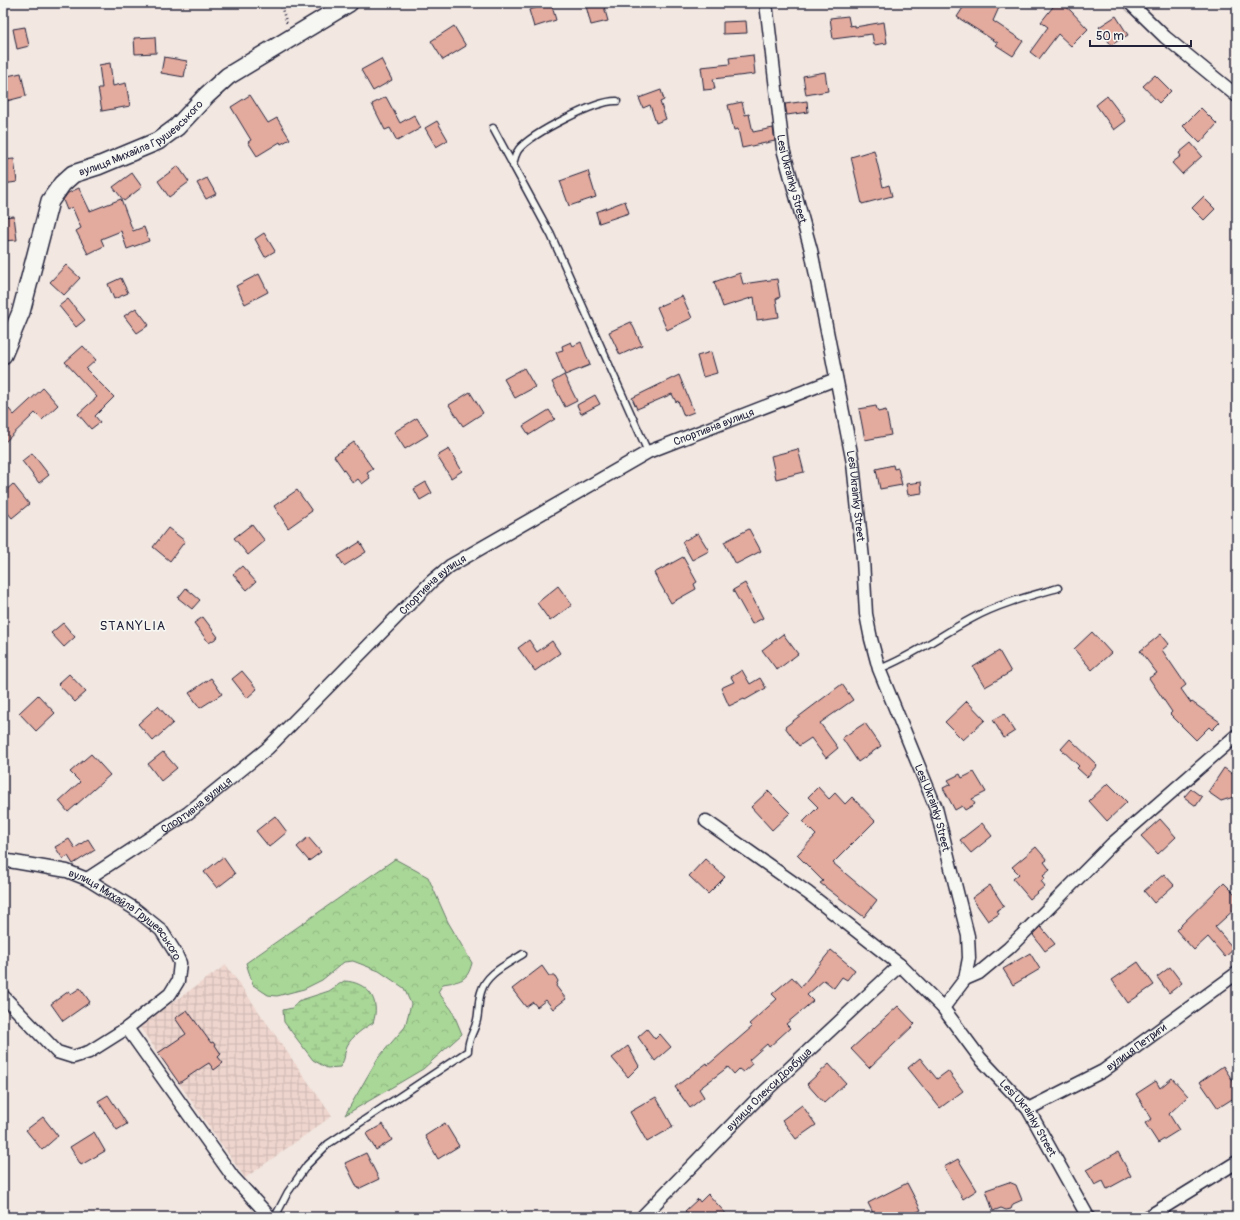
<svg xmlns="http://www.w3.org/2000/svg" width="1240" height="1220" font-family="Pangolin,sans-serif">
<defs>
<pattern id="industrial-grid" width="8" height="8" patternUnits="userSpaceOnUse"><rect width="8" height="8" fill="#eed5cd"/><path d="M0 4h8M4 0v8" fill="none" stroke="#ccb7b1"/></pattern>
<pattern id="forest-crowns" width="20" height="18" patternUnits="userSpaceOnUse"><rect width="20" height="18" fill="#a9d797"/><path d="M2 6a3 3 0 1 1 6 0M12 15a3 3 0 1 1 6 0" fill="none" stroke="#91b883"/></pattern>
<pattern id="wetland-marsh" width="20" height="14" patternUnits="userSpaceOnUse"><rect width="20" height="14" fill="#a9d797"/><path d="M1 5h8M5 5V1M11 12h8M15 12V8" fill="none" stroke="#91b883"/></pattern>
</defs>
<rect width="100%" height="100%" fill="#f2e7e1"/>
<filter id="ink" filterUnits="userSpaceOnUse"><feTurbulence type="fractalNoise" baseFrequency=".025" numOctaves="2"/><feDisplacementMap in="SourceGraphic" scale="8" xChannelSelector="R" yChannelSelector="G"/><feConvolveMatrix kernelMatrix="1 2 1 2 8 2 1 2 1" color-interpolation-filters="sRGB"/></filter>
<g filter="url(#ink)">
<!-- industrial -->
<path fill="url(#industrial-grid)" d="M226,965L332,1116L245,1178L139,1026Z"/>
<!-- forest -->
<path fill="url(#forest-crowns)" stroke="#667c69" d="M395,859L428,877L448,922L472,963C467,982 460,981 443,984L438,992L452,1010L462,1034L423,1069L345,1115L378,1058L405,1027L411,1004L404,988L379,971L353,961L344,962L322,980L304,989L277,996L268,995L253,985L246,963Z"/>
<!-- wetland -->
<path fill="url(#wetland-marsh)" stroke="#667c69" d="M344,981C368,982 381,1000 373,1023C364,1028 351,1037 347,1046C343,1055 347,1056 340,1067L327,1068L313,1060L284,1022L283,1010L292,1008L298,1001L329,991Z"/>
<!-- building -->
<path fill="#e3aa9e" stroke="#22223b" d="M551,3L556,20L534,27L529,10Z
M597,3H603L608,21L591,25L586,6Z
M966,3H1001L993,21L1023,41L1013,56L996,45L998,43L957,17Z
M1056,3H1061L1070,10L1088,29L1071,46L1058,34L1039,59L1030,52L1048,27L1041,22Z
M848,16L850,26L855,25V27L884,22L887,43L874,45L872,34L833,39L830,18Z
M1116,16L1128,35L1111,45L1099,27Z
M746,21L747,33L723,34V22Z
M454,26L466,46L443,60L431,41Z
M25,27L29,46L17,49L13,29Z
M155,37L156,53L135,54L134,38Z
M753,55L755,74L713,79L715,89L704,90L701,67L730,64L729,58Z
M164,57L187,61L184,77L161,73Z
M381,59L392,80L373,91L361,70Z
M110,63L113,86L126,83L130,106L102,111L98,88H102L99,65Z
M825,72L828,91L806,95L803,76Z
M21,73L26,96L3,102V77Z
M1155,75L1171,91L1159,103L1143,86Z
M661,90L664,100L660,102L666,119L656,123L650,105L643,108L639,98Z
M250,95L268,123L277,118L290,139L281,144L280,142L257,156L248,142L251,140L231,107Z
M1107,96L1126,121L1114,130L1096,105Z
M386,97L400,123L414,115L421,128L397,141L390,128L385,130L372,104Z
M807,101L808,112L787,115L785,104Z
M742,102L745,115L749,114L753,132L773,128L775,141L742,148L738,129L734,130L728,105Z
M1201,108L1217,124L1200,143L1183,126Z
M437,121L448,140L436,147L425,128Z
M1191,143L1202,156L1182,174L1172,163L1181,156L1179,153Z
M874,150L883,187L889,185L892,196L862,204L851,157Z
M14,159L17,182L3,184V160Z
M178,166L189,182L169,197L158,181Z
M588,171L596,197L569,206L560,181Z
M132,173L142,187L124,201L113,187Z
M207,178L216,194L206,199L197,183Z
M79,188L90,211L121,199L133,231L144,227L149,241L127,249L121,231L101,239L104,246L88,254L76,231L81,228L72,207L67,210L63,200L68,193Z
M1203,197L1215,209L1204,220L1192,208Z
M625,201L629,213L599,223L596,212Z
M14,216L17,240L3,241V217Z
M264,233L275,251L265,257L255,239Z
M66,265L80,278L64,295L50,282Z
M740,273L743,284L777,279L780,297L776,299L779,317L757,320L754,297L723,307L714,282Z
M259,274L268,292L245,304L236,286Z
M121,278L128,293L114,299L108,284Z
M682,296L692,318L667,330L657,307Z
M68,299L85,320L76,327L59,306Z
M136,308L149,325L137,333L124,316Z
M631,322L642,345L620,355L609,332Z
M571,342L573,346L581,342L590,365L565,375L556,352L563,350L562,346Z
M83,346L96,360L86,369L114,397L95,416L100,422L91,429L78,414L97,397L65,362Z
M711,352L717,373L703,377L697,356Z
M524,368L535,387L515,398L504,379Z
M564,375L577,401L565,407L552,382Z
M679,375L694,412L684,416L678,401L676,402L672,394L637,409L632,398Z
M43,388L58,405L42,420L35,413L3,444V415L9,409L14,415Z
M470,392L483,413L463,426L449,405Z
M595,395L600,404L581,414L577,405Z
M876,406L878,412L886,410L891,435L865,440L859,409Z
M549,410L555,419L529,435L523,426Z
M417,418L428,435L405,449L394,432Z
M354,442L373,469L367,473L370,478L362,484L358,479L353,483L334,456Z
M449,449L462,471L451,478L437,456Z
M798,449L804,472L776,479L771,456Z
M32,453L49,475L39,483L22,461Z
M893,465L894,469L898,468L902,485L880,489L876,469Z
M426,482L432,493L420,500L414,489Z
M921,482L922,493L908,495L906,484Z
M13,484L29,504L12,518L3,507V493Z
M297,490L312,511L288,528L274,506Z
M252,524L265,541L248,555L234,538Z
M168,528L185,541L170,561L153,547Z
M749,529L761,551L736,564L724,542Z
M698,533L709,551L692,560L682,542Z
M360,542L366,552L344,566L338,556Z
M683,557L697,582L694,584L696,589L671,603L654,573Z
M242,566L256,582L247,590L233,574Z
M745,583L763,618L752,624L733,590Z
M558,586L572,605L550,621L537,603Z
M186,588L200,600L192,609L178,598Z
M203,617L218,637L209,643L194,623Z
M63,623L75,637L64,647L51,633Z
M1092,632L1111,653L1092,670L1074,649Z
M783,634L798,654L777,670L762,650Z
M1161,634L1169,644L1162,650L1186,685L1181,689L1191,703L1192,702L1220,722L1212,730L1209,727L1196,740L1170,714L1172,712L1149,678L1157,673L1140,651Z
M529,640L537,652L552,641L560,653L535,671L518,648Z
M999,651L1011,672L985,687L973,667Z
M742,670L750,684L760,678L766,688L745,700L744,699L729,706L721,688L734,682L731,677Z
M242,671L257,689L247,698L232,679Z
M69,674L86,692L75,702L58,684Z
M211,678L222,694L200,708L189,693Z
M842,684L853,700L820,723L838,748L826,758L811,738L799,746L785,727Z
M38,695L55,713L36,731L19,713Z
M967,701L985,720L963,740L945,722Z
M158,706L173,723L153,741L138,724Z
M1004,714L1015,731L1004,738L993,720Z
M865,723L881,746L858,762L842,738Z
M1070,739L1097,765L1087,777L1077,768L1079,766L1061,749Z
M163,752L177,768L161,781L148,764Z
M91,754L110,775L68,812L59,801L80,782L70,772Z
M1224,768L1237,777V796L1221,801L1208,792Z
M974,772L986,792L972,799L975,804L965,810L962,806L955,810L943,788L951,784L948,780L960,774L962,778Z
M1108,783L1127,802L1107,821L1089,801Z
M818,787L829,799L835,793L845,804L852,797L875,821L833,863L877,900L864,917L820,883L823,881L797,855L816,835L803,822L818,807L808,797Z
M1191,789L1202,797L1196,806L1184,797Z
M768,791L790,813L772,830L751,807Z
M275,816L287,832L269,847L256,831Z
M1160,819L1176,837L1158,854L1141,836Z
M982,823L992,836L971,853L960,840Z
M308,837L321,852L309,861L297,847Z
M69,839L75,848L88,839L95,850L73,864L68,856L63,859L55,847Z
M1036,847L1047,860L1044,862L1050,870L1043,876L1045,878L1041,881L1045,886L1030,899L1013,879L1019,874L1012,867Z
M223,857L235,874L217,888L204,872Z
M705,859L725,877L708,894L689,876Z
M1164,874L1174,885L1154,903L1144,891Z
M1224,883L1237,896V907L1215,927L1234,949L1225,957L1208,937L1194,950L1176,930Z
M990,885L1004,906L997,910L999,914L988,921L972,898Z
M1041,927L1055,944L1045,951L1033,935Z
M831,950L855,970L847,980L842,977L834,988L824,980L807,995L813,1001L786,1024L790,1028L769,1047L767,1044L749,1060L752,1064L743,1072L739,1069L734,1074L728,1067L699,1089L704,1097L690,1108L675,1087L707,1063L708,1065L752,1027L749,1024L777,999L772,994L792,977L801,987Z
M1030,953L1040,969L1013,985L1003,969Z
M1138,962L1154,985L1128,1003L1112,980Z
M542,966L549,976H555L558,981L556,986L566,999L553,1009L546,1000L537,1007L533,1002L526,1007L512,989Z
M1170,967L1182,983L1169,993L1157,977Z
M80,988L90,1002L63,1021L51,1004L69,991L71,994Z
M898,1006L915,1024L869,1068L851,1049Z
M187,1010L211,1043L213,1042L221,1054L218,1057L223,1063L214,1070L209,1063L204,1066L179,1083L158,1053L186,1034L175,1018Z
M647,1029L655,1039L660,1034L671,1047L655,1061L638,1037Z
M628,1046L639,1066L628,1077L612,1058Z
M920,1058L937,1079L948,1071L963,1091L940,1108L908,1068Z
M829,1064L846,1083L824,1103L807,1084Z
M1223,1066L1237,1087V1096L1218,1108L1200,1082Z
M1172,1078L1188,1096L1169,1114L1179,1130L1158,1143L1145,1123L1152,1119L1136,1094L1156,1081L1160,1088Z
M108,1095L127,1124L117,1130L98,1101Z
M656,1097L673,1127L647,1142L630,1112Z
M802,1105L816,1125L796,1139L782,1120Z
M43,1117L58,1136L42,1150L26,1130Z
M445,1123L459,1146L438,1159L425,1136Z
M383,1124L392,1140L376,1150L366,1134Z
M94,1132L105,1151L81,1165L70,1147Z
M1118,1152L1131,1176L1107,1189L1103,1181L1095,1185L1086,1170Z
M366,1153L379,1179L358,1189L345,1163Z
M958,1159L977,1190L963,1199L944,1167Z
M1009,1182L1016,1185L1022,1200L1013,1204L1011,1209L1006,1210L1001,1208L993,1211L986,1190Z
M907,1183L921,1210L907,1217H875L868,1203Z
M708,1194L729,1217H691L685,1211L698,1199L700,1202Z"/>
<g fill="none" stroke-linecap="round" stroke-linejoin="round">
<defs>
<path id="lane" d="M493,128L551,235L648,452
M513,166C514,160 515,154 519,149C533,133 596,100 617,101
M879,669C911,657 941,635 971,619C998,604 1029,596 1058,588
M275,1217L288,1192L307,1165L328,1144L468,1051C468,1036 474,1034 477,1020C479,1011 478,1001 481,992C486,973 508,964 523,954"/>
<g id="street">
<path id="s1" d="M766,3L783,149L811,250L853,463L863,559L866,614L871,639L879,669L936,808L968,936L969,958L965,979L943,1008"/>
<path d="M1130,3L1165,37L1237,96"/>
<path id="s2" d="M706,821L808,893L900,965L943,1008L980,1058L1028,1109L1088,1217"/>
<path id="s3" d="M3,860L67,871L87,879L135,909L161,930L175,952L180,963L178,981L170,994L127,1028L89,1052L73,1057L57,1052L3,996"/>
<path id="s4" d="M87,879L188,813L268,748L432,581L450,566L648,452L836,379"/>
<path d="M965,979L979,973L1009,948L1112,844L1237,735"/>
<path d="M127,1028L233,1177L270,1217"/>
<path id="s5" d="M1028,1109L1103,1071L1237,973"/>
<path id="s6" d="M642,1217L760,1096L900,965"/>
<path d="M1148,1217L1237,1162"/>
</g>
<g id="secondary">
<path id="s7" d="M3,355L21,312L50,201L62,184L73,174L98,166L158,141L177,127L207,95L228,76L349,3"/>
</g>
</defs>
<!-- lane casing -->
<use href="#lane" stroke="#22223b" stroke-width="9"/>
<!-- street casing -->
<use href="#street" stroke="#22223b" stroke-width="15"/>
<!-- secondary casing -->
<use href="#secondary" stroke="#22223b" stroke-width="20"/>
<!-- path -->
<path stroke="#22223b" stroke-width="2.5" stroke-dasharray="1 3" stroke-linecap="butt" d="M280,3L287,24"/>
<!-- lane -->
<use href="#lane" stroke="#f6f6f2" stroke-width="6"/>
<!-- street -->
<use href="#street" stroke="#f6f6f2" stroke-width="12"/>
<!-- secondary -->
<use href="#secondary" stroke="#f6f6f2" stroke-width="17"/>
</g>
</g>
<g text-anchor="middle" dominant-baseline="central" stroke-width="3.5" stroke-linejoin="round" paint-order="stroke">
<!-- street labels -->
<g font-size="11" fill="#22223b" stroke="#f6f6f2">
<text stroke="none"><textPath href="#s7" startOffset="275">вулиця Михайла Грушевського</textPath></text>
<text stroke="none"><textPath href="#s1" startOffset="178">Lesi Ukrainky Street</textPath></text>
<text stroke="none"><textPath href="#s4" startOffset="780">Спортивна вулиця</textPath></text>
<text stroke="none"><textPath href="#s1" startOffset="502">Lesi Ukrainky Street</textPath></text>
<text stroke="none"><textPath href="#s4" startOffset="456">Спортивна вулиця</textPath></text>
<text stroke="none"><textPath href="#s4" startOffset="132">Спортивна вулиця</textPath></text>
<text stroke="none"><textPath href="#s1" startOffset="826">Lesi Ukrainky Street</textPath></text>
<text stroke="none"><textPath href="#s3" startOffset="139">вулиця Михайла Грушевського</textPath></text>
<text stroke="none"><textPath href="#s5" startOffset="125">вулиця Петриги</textPath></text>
<text stroke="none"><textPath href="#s6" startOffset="180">вулиця Олекси Довбуша</textPath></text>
<text stroke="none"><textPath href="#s2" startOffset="442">Lesi Ukrainky Street</textPath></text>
</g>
<!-- quarter labels -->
<g font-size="13" letter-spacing="1" fill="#22223b" stroke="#f6f6f2">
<text x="133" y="626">STANYLIA</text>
</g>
</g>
<!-- margin -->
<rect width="1240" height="1220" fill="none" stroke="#f6f6f2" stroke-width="16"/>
<rect x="8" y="8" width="1224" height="1204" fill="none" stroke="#22223b" stroke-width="1.5" filter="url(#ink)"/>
<!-- scale -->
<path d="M1090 40v6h101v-6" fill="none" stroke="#22223b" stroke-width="2"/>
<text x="1096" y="40" font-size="12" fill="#22223b" stroke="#f6f6f2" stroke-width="3" paint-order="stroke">50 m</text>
</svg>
